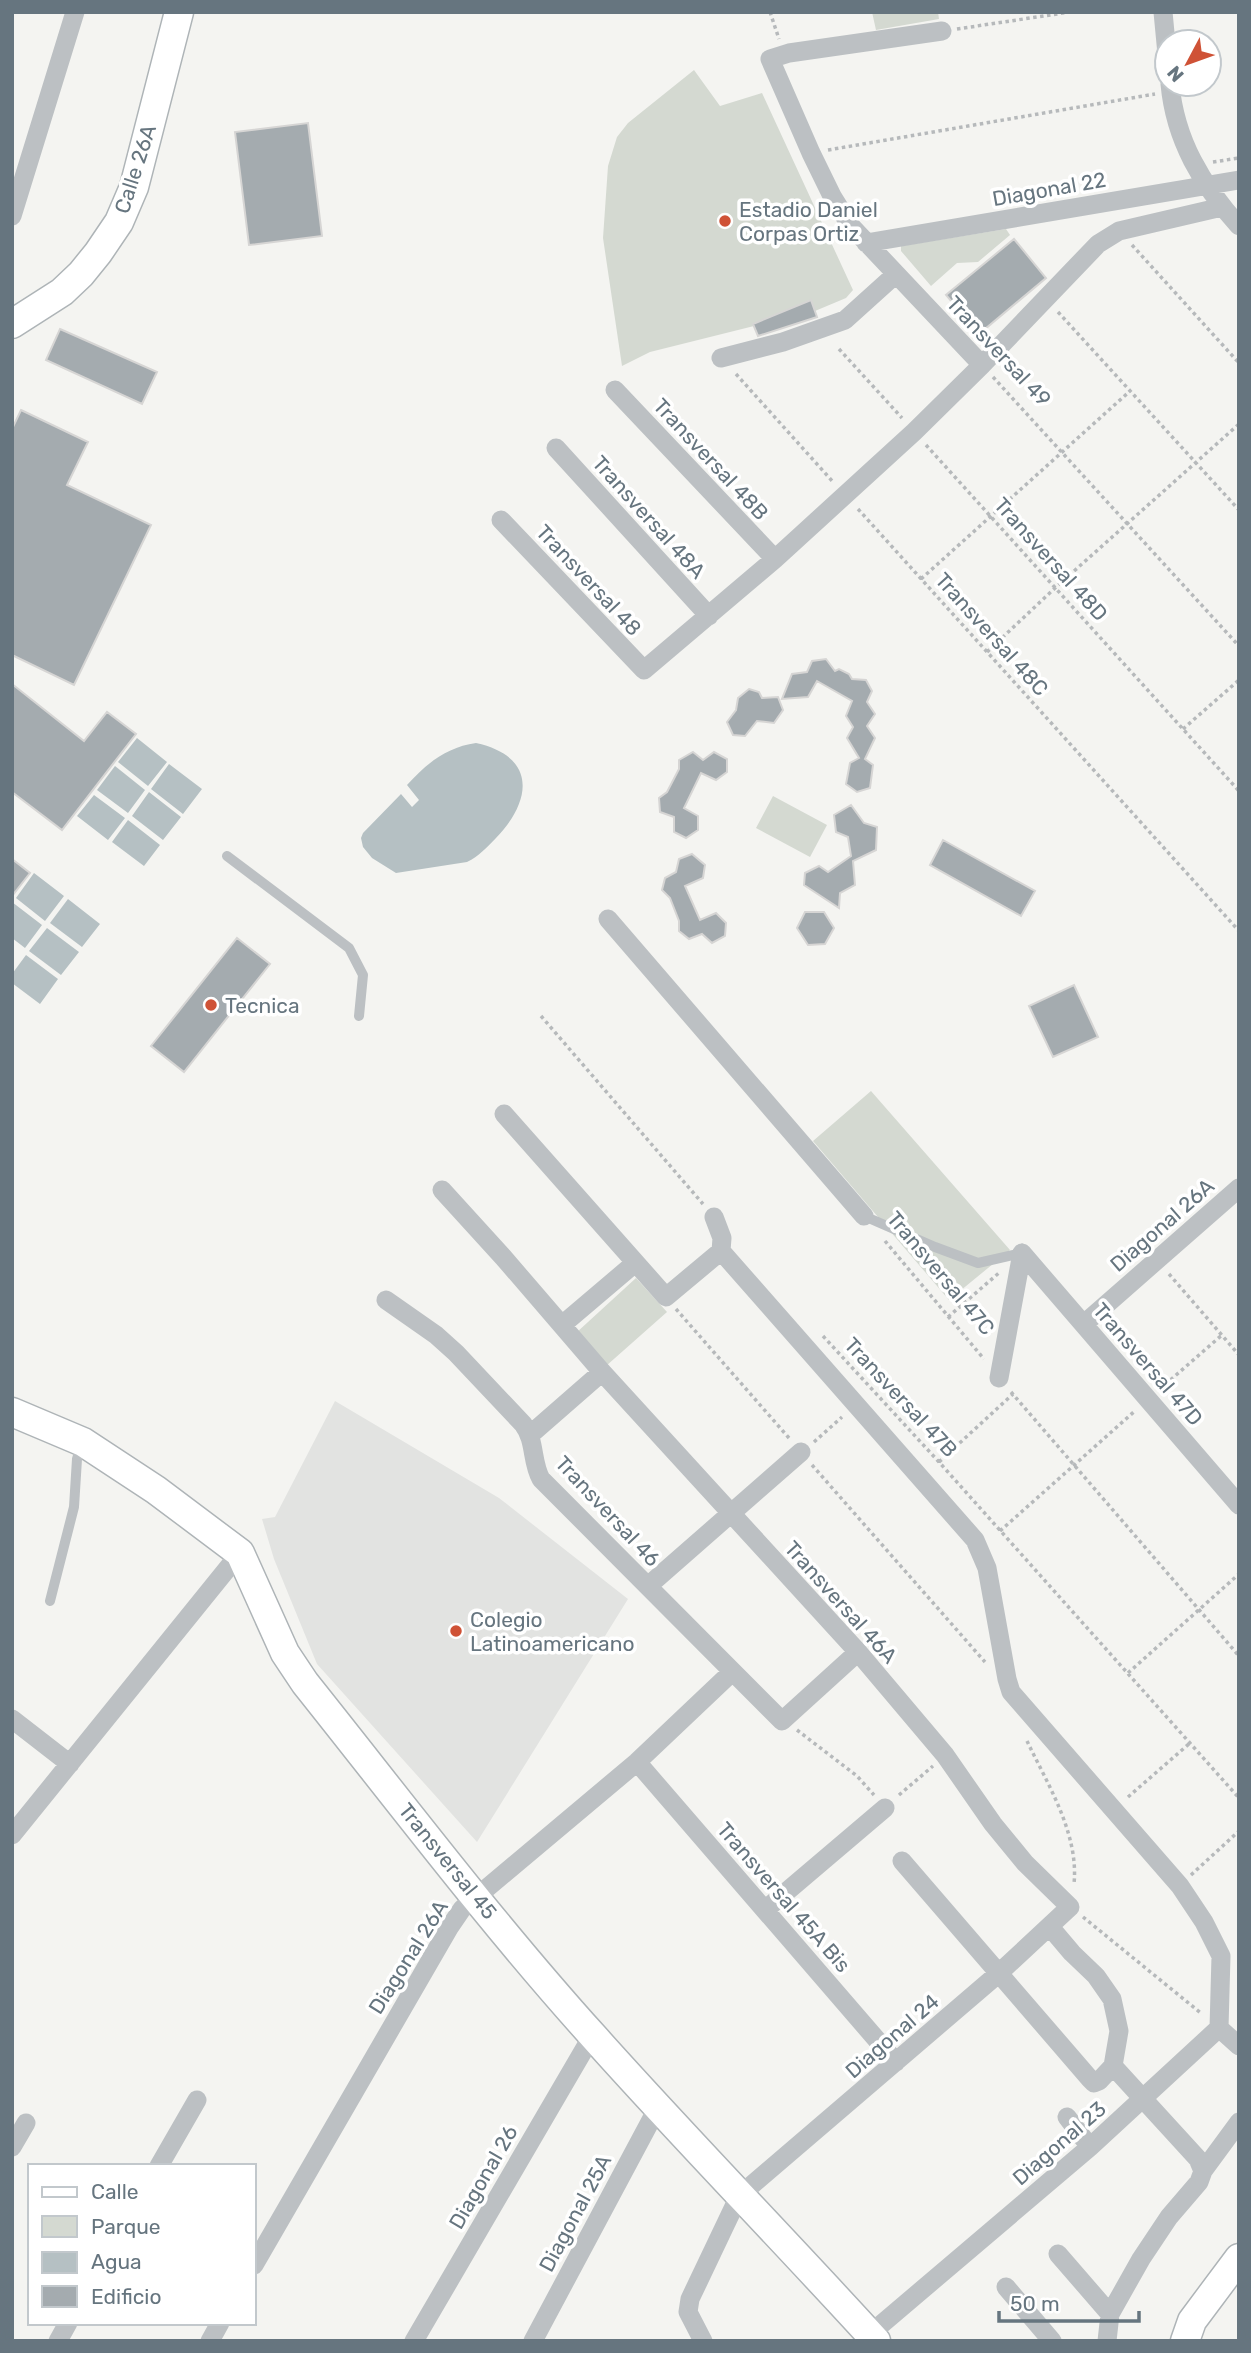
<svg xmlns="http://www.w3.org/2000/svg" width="1251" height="2353" font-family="Rubik,sans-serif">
<rect width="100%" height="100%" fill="#f4f4f1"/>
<!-- built -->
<path fill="#e2e3e1" d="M335,1401L499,1498L628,1599L477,1842L317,1664L274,1559L262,1519L275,1517Z"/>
<!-- green -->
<path fill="#d4d9d1" d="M872,12H938L939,19L876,30Z
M694,70L720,106L762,93L853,290L846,298L815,311L810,300L753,324L754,326L650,352L622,366L603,238L608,166L617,137L628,123Z
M1006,229L1010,235L978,262L957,263L931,286L901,251V246Z
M773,796L827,825L810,857L756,828Z
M871,1091L1010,1250L949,1300L813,1141Z
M636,1278L667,1312L606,1366L576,1333Z"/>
<!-- water -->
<path fill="#b5c0c3" d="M137,738L167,762L148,786L118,762Z
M476,743C536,756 533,800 496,838C486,848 479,856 467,862L396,873L372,858L363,847L361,838L363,833L401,794L412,807L419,800L407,785C427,763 447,747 476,743Z
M169,764L202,789L183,814L151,789Z
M115,766L145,790L128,813L97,790Z
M149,792L181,817L163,840L132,816Z
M94,795L125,818L108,840L77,816Z
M128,820L160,845L144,866L112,842Z
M34,873L64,896L45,921L16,898Z
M68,899L100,924L82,947L50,923Z
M12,902L42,925L25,948L12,938Z
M47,928L79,952L61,975L29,951Z
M26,955L58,979L40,1004L12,983V974Z"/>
<!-- building -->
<path fill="#a4abaf" stroke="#d6d5d4" stroke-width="2" d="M308,123L322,236L249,245L235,132Z
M1014,239L1046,278L979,334L946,295Z
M811,300L817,317L758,336L753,324Z
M60,329L157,372L142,404L46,360Z
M21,410L88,442L67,485L151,525L74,685L12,655V429Z
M826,659L835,671L839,669L849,674L852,679L866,680L872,691L867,702L875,714L867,726L875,738L865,759L873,765L870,788L857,792L846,784L850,763L859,758L847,738L853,727L846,716L852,701L817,681L808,697L782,699L792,674L807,672L812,661Z
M12,684L84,741L107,712L136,734L62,830L12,792Z
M749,689L759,692L762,698L778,697L783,710L774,723L757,721L745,736L733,735L727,722L736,710L738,698Z
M693,752L703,760L714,752L727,759V772L716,780L701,773L684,808L698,816V830L686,838L674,832V817L660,812L659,798L667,792L679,769V760Z
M851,805L864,823L877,827L876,850L853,861L855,885L840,893L839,908L804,885L805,873L819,866L828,872L851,856L848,837L836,832L834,815Z
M943,840L1035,891L1021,916L930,865Z
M692,854L705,865L703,878L685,886L700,920L716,913L726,923L725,936L712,943L702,934L689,939L679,931V921L670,898L662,890L665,878L676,872L679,859Z
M12,859L30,873L12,896Z
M805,912H824L834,928L825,944L808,945L797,928Z
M237,938L270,964L184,1072L151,1046Z
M1074,985L1098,1037L1053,1057L1029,1006Z"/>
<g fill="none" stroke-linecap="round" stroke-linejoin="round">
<defs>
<path id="secondary" d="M12,324L62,292L81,274L98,253L119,222L134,187L179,12
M12,1412L83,1442L156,1490L240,1553L285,1653L305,1683C400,1802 492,1924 594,2037C686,2140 783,2239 876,2341
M1185,2341L1192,2321L1239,2258"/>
</defs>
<!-- secondary casing -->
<use href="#secondary" stroke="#aeb4b7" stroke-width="31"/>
<!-- path -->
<path stroke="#b6b9bb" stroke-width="3.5" stroke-dasharray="3.5 3.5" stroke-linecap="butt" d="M770,12L779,39
M957,29L1070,12
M828,150L1155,94
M1213,162L1239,158
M1132,245L1239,363
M1058,312L1239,510
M839,349L902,418
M736,374L834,483
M993,377L1239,646
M926,445L1239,791
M858,509L1239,931
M921,579L1130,391
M987,652L1055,588L1239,424
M1183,729L1239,680
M541,1016L703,1204
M885,1241L984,1359
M1169,1274L1239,1355
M676,1309L789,1438
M948,1317L1000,1272
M823,1336L939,1462L1239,1798
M1160,1389L1222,1335
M1011,1392L1239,1656
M814,1442L842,1417
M939,1462L1013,1394
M812,1465L985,1662
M1000,1531L1136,1410
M1128,1673L1239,1574
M797,1730L857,1776L874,1795
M1027,1741C1048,1785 1079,1834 1074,1884
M899,1795L933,1766
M1128,1797L1190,1743
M1191,1875L1239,1831
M1083,1917L1202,2014"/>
<!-- lane -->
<path stroke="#bcc0c3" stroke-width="10" d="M227,856L349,948L363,975L359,1016
M864,1216L935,1247L978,1263L1022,1253
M50,1601L74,1507L77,1459L81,1446"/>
<!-- street -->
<path stroke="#bcc0c3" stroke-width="19" d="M1163,12L1167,54
M942,31L789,53L770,59L811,153L832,196L850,225L982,365
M1170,84C1175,140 1202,185 1239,226
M12,216L75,12
M866,243L1239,180
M721,358L783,342L845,320L896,274
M615,390L775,559
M556,448L709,616
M501,520L644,670L775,559L914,432L982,365L1098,244L1119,231L1222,207
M608,919L864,1216
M504,1114L666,1297L721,1251L722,1238L714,1217
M442,1190L503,1257L602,1372L858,1652L945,1755L993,1824L1025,1863L1070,1907L998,1974L739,2196L690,2299L688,2312L703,2341
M721,1251L975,1540L987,1568L1007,1679L1011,1692L1180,1886L1204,1922L1221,1956L1219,2028L1090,2147L870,2334
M1022,1253L1239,1505
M386,1300L436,1335L456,1353L523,1424C536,1441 531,1461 541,1479L782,1721L858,1652
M1084,1324L1239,1188
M562,1325L635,1263
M999,1378L1022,1253
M531,1434L602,1372
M648,1586L801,1452
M12,1719L70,1764
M637,1762L896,2062
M12,1835L240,1553
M902,1861L1090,2079L1094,2083L1099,2081L1113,2066L1198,2159L1203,2171L1199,2182L1169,2217L1141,2259L1110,2314L1107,2341
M765,1910L885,1808
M1050,1927L1072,1953L1096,1976L1112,1999L1119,2031L1113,2066
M1219,2028L1239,2046
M1067,2117L1090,2147
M12,2147L26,2123
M159,2166L197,2100
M1203,2171L1239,2122
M1058,2254L1110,2314
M254,2265L449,1928L462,1909L637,1762L732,1672
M1006,2287L1052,2341
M58,2341L68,2323
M210,2341L220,2323
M414,2341L592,2036
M533,2341L658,2107"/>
<!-- secondary -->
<use href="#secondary" stroke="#fff" stroke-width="28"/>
</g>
<!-- markers -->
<g fill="#cf5236" stroke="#fff" stroke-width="2.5">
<circle cx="725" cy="221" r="7"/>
<circle cx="211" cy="1005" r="7"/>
<circle cx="456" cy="1631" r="7"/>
</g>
<g text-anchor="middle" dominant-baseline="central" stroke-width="7" stroke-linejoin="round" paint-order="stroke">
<!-- street labels -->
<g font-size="21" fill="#66757f" stroke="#fff">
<text transform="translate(135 169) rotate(-72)">Calle 26A</text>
<text transform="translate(1049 189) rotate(-10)">Diagonal 22</text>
<text transform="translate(999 351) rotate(47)">Transversal 49</text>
<text transform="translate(711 459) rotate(47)">Transversal 48B</text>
<text transform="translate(649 517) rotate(48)">Transversal 48A</text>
<text transform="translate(1051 559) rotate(48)">Transversal 48D</text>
<text transform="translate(589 580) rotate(47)">Transversal 48</text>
<text transform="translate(992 634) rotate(48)">Transversal 48C</text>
<text transform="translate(1162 1225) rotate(-41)">Diagonal 26A</text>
<text transform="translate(941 1273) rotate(50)">Transversal 47C</text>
<text transform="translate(1148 1364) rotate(49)">Transversal 47D</text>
<text transform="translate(901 1397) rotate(47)">Transversal 47B</text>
<text transform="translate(608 1511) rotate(47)">Transversal 46</text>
<text transform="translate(841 1602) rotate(48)">Transversal 46A</text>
<text transform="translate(448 1861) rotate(51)">Transversal 45</text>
<text transform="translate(784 1897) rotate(49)">Transversal 45A Bis</text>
<text transform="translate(408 1957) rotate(-58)">Diagonal 26A</text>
<text transform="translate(892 2036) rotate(-41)">Diagonal 24</text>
<text transform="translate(1059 2143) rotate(-41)">Diagonal 23</text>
<text transform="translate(483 2177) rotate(-60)">Diagonal 26</text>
<text transform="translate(575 2213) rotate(-62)">Diagonal 25A</text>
</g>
<!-- poi labels -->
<g font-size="21" fill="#66757f" stroke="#fff" text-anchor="start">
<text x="739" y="209">Estadio Daniel<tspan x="739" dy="24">Corpas Ortiz</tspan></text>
<text x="225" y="1005">Tecnica</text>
<text x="470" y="1619">Colegio<tspan x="470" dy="24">Latinoamericano</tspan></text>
</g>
</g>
<!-- border -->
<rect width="1251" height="2353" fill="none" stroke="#66757f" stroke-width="28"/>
<!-- legend -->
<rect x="28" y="2164" width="228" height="161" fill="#ffffff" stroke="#c2c8cc" stroke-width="2"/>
<rect x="42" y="2187" width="35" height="10" fill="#ffffff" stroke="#c2c8cc" stroke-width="2"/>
<text x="91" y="2199" font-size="21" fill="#66757f">Calle</text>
<rect x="42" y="2216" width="35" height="21" fill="#d4d9d1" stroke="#c2c8cc" stroke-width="2"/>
<text x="91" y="2234" font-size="21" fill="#66757f">Parque</text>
<rect x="42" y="2252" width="35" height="21" fill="#b5c0c3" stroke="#c2c8cc" stroke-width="2"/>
<text x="91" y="2269" font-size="21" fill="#66757f">Agua</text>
<rect x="42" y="2286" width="35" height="21" fill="#a4abaf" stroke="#c2c8cc" stroke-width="2"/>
<text x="91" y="2304" font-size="21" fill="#66757f">Edificio</text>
<!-- north arrow -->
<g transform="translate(1188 63) rotate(229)"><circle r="33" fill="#ffffff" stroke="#c2c8cc" stroke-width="2"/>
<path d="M0-5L12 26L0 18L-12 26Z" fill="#cf5236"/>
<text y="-10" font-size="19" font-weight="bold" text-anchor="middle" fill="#66757f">N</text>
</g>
<!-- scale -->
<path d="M999 2311v10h140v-10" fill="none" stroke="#66757f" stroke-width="3.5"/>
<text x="1010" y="2311" font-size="21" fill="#66757f" stroke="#ffffff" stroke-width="5" paint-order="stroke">50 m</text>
</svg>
